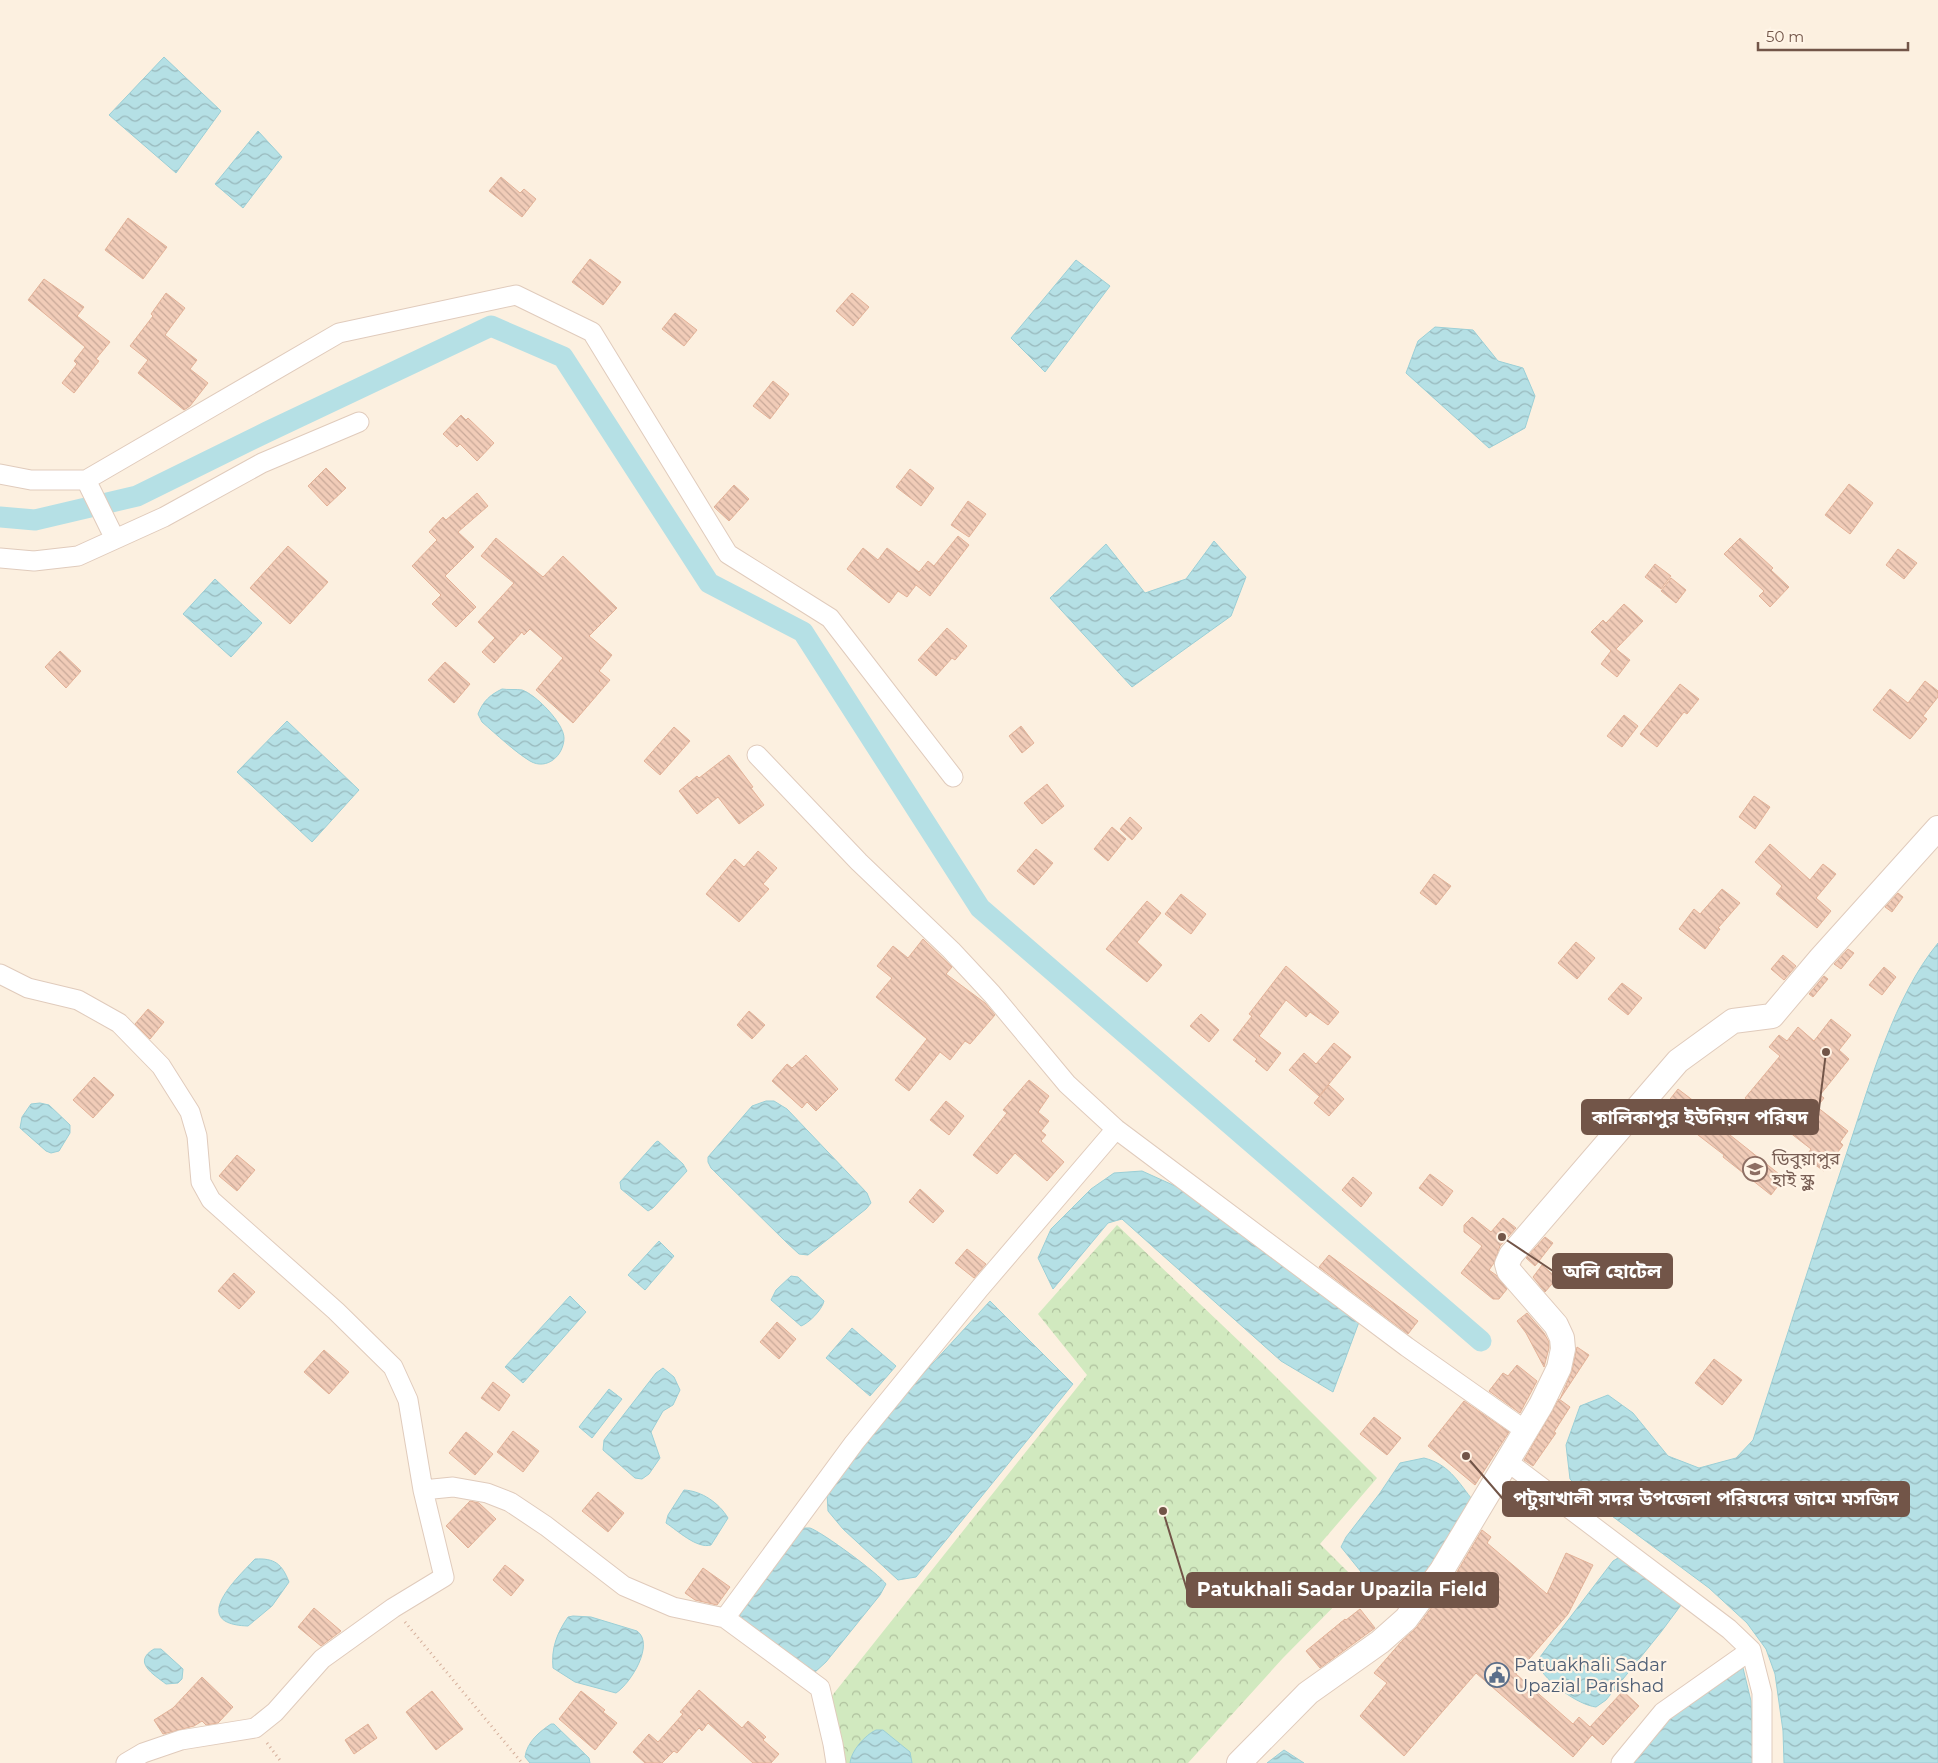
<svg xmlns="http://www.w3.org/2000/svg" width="1938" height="1763" font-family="Montserrat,'Noto Sans Bengali',sans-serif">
<defs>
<pattern id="park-crowns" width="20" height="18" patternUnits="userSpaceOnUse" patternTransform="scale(1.25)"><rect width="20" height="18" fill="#d1e9bf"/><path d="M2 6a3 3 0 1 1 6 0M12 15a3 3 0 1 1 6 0" fill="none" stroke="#aec09d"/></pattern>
<pattern id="water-waves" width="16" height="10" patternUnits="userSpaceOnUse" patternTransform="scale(1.25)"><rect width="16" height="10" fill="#b5e0e5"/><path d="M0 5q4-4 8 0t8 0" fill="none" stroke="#98b8bc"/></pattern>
<pattern id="building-back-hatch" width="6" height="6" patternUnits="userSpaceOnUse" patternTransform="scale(1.25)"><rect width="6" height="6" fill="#f1ccb8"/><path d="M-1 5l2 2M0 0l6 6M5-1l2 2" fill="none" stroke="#c8a898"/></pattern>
</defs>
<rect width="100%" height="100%" fill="#fcf0e0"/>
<!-- park -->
<path fill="url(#park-crowns)" d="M1117,1225L1262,1363L1377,1478L1320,1544L1358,1582L1283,1658L1188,1763H845L831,1697L1087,1375L1038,1314Z"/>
<!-- water -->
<path fill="url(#water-waves)" stroke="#9bcfd6" d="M164,57L221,111L176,173L109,115Z
M258,131L282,157L243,208L215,184Z
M1076,260L1110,286L1045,372L1011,338Z
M1435,327L1473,330L1498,361L1523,368L1535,396L1525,428L1489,448L1406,373L1418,341Z
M1214,541L1246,577L1231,616L1132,687L1050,598L1106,544L1145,593L1186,579Z
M215,579L262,623L231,657L183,614Z
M502,689C508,690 516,689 522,690C535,694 564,723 564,738C564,755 547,771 530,761C515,752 496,734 482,722L478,714C483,701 490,695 502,689Z
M287,721L359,790L312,842L237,772Z
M1938,943V1763H1784L1783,1731L1775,1674L1766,1649L1747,1623L1709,1588L1589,1499L1570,1479L1566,1445L1580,1406L1608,1395L1633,1413L1668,1456L1699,1468L1736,1458L1753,1440C1785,1342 1816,1244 1849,1146C1871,1080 1894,997 1938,943Z
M766,1101H774L787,1109L867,1193L871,1203L866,1209L808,1255L799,1254L786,1242L711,1168L708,1162V1157L752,1106Z
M40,1103L49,1105L70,1125V1133L59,1151L51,1153L46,1151L20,1128L22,1117L31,1104Z
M658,1141L683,1164L687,1171L653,1208L648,1211L621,1189L620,1182L656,1142Z
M1142,1171L1195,1195L1359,1322L1333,1392L1281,1361L1122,1219L1108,1223L1053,1289L1038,1258L1051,1229L1091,1189L1114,1173Z
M659,1241L674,1256L645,1290L628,1275Z
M791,1276L798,1277L824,1301C822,1310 809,1323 801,1326L771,1300L776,1290Z
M570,1296L586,1312L523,1383L505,1367Z
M990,1301L1073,1384L916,1577L898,1580L843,1529L828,1511L827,1493L876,1425Z
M852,1328L896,1366L870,1396L826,1358Z
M663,1368L674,1377L680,1390L673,1405L663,1411L651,1432L660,1458L649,1474L642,1479L635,1478L603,1450L604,1440L656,1373Z
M609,1389L622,1399L592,1438L579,1427Z
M1424,1458C1448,1464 1457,1480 1471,1498L1451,1537L1422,1578L1401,1603L1383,1601L1370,1583L1341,1547L1346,1537L1380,1493L1400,1463Z
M684,1490C702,1491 719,1503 728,1518L711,1545C697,1549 678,1531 666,1523L668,1515Z
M802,1528C805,1528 807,1528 810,1528C822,1532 879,1574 886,1584L880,1595L826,1662L814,1673L760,1634L740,1617L742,1608Z
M1618,1558L1625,1559L1684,1601L1661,1632L1606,1700L1596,1707C1578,1705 1545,1681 1538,1665L1540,1657L1613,1561Z
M255,1559C275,1558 282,1564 289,1582L272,1606L248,1626C188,1624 236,1579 255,1559Z
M573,1616L591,1617L637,1631C655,1644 631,1683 616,1693L575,1682L553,1668C551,1648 557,1633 568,1617Z
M154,1649H161L183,1669L182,1679L178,1683L166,1684C153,1674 132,1662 154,1649Z
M1743,1668L1751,1701L1753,1763H1633L1659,1726Z
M551,1724H554L589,1758L590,1763H530L525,1757C527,1742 539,1732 551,1724Z
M876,1730H883L910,1752L912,1763H850C851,1751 865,1735 876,1730Z
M1284,1750L1304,1763H1267Z"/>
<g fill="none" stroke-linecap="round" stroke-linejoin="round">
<!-- canal -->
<path stroke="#b5e0e5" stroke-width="21" d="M0,517L35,520L137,496L267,432L491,326L563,357L709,583L803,632L980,908L1481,1341"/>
</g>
<!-- building -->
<path fill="url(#building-back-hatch)" stroke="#e3b298" d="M501,177L520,193L524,189L536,199L522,217L489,191Z
M128,218L167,247L143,279L105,250Z
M590,259L621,282L603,305L572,282Z
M44,279L84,307L77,316L110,342L96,359L99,361L74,393L62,383L77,364L74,361L85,347L28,300Z
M166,293L185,308L165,335L197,360L190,369L208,383L190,406L184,410L138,373L148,360L130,346L153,316L151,314Z
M852,293L869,307L853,326L836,311Z
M675,313L697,330L684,346L662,329Z
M773,381L789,394L770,419L753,406Z
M461,415L466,420L468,418L494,443L477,461L460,444L457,447L443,434Z
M326,468L346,488L327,506L308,486Z
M910,469L934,488L921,506L896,487Z
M1849,484L1873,503L1850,534L1825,515Z
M734,485L749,499L729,521L714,507Z
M477,493L488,506L458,532L474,547L445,576L476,607L456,627L432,604L441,595L412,566L437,540L429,532L443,517L446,520Z
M968,501L986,514L969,537L951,525Z
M958,536L969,545L930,596L916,585L907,597L898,591L889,603L847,569L863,548L878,560L887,548L919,572L928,561L934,566Z
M496,538L543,577L563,556L617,608L589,636L612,655L599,671L610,680L573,723L536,690L563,658L530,629L524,635L522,632L494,663L482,652L495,638L478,622L514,583L481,556Z
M1740,538L1773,568L1771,570L1789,587L1770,607L1759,596L1764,591L1724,554Z
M288,546L328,582L290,624L250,588Z
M1898,549L1917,563L1904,579L1886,565Z
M1655,564L1671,576L1661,589L1645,577Z
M1671,578L1686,590L1676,603L1661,591Z
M1624,604L1643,621L1616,649L1630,660L1617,677L1601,664L1611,651L1591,632L1603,620L1606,623Z
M947,628L967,646L955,660L952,658L936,676L918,660Z
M60,651L81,671L66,688L45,667Z
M445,662L470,684L454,703L428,680Z
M1925,681L1938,691V697L1923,716L1927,719L1910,739L1873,710L1890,689L1908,703Z
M1680,684L1699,699L1687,714L1684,712L1657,747L1640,734Z
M1624,715L1638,726L1622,747L1607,736Z
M1021,726L1034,743L1022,753L1009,736Z
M674,727L690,741L660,775L644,761Z
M729,755L753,787L751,788L764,805L739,824L718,797L697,814L679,791L697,776L699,778Z
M1047,784L1064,806L1042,824L1024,803Z
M1754,796L1770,807L1755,829L1739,817Z
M1130,817L1142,828L1132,840L1120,829Z
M1112,827L1126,839L1108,861L1094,849Z
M1770,844L1810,880L1823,864L1836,874L1816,898L1831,911L1817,928L1776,894L1782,886L1755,862Z
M1036,849L1053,863L1034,885L1017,871Z
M758,851L777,868L763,884L769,889L739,922L706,894L735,859L744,867Z
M1434,874L1451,886L1436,905L1420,893Z
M1722,889L1740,903L1718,928L1720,929L1705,949L1679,929L1694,909L1700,914Z
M1898,893L1903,897L1892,912L1885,907Z
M1181,894L1206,914L1191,934L1165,914Z
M1147,901L1161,913L1137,942L1162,965L1147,982L1106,949Z
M923,939L952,967L946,974L985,1003L995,1015L970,1044L965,1041L950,1060L940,1052L909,1091L895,1080L927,1039L876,997L892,978L877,966L893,946L908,958Z
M1576,942L1595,958L1577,979L1558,963Z
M1848,949L1854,953L1841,969L1834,964Z
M1783,955L1796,966L1784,980L1771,969Z
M1286,966L1339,1012L1328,1025L1310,1012L1306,1017L1286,1000L1259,1036L1281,1053L1267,1071L1255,1061L1257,1059L1233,1040L1252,1016L1249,1014Z
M1884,967L1896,977L1882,995L1869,985Z
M1824,976L1828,979L1813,997L1809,994Z
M1622,983L1642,998L1628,1015L1608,999Z
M148,1009L164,1022L150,1039L135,1024Z
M749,1011L765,1025L752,1039L737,1025Z
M1201,1014L1219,1030L1209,1042L1190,1026Z
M1831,1019L1851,1035L1839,1050L1849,1059L1820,1095L1824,1098L1817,1107L1848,1131L1840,1142L1843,1145L1824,1171L1805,1158L1811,1149L1745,1098L1780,1056L1769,1047L1779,1035L1787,1041L1798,1027L1814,1041Z
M1334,1043L1351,1057L1319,1096L1289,1070L1304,1053L1316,1064Z
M806,1055L838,1089L816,1111L807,1102L802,1108L772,1081L787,1064L792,1068Z
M94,1077L114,1095L93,1118L73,1100Z
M1029,1080L1049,1096L1038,1112L1049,1121L1041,1131L1046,1135L1041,1141L1064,1162L1047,1181L1015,1153L997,1174L973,1155L1007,1113L1003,1110Z
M1329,1085L1344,1099L1329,1116L1314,1103Z
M1678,1089L1728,1127L1725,1131L1784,1178L1771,1195L1723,1157L1724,1155L1663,1108Z
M946,1101L964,1116L949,1135L930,1120Z
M237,1155L255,1170L237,1191L219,1176Z
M1430,1174L1453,1191L1442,1206L1419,1188Z
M1353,1177L1372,1193L1361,1207L1342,1190Z
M920,1189L944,1211L933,1223L909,1202Z
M1472,1217L1491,1232L1503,1218L1516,1228L1500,1246L1494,1263L1489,1270L1496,1275L1507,1289L1499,1299H1493L1461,1273L1482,1246L1464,1232V1225Z
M1545,1237L1553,1243L1535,1266L1526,1258Z
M967,1249L986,1264L974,1278L955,1263Z
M1329,1255L1418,1321L1408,1334L1319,1267Z
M1542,1265L1557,1278L1545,1292L1533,1277Z
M234,1273L255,1292L239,1309L218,1291Z
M1527,1313L1544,1333L1549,1342V1348L1544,1367L1526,1333L1517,1321Z
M777,1322L796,1339L779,1359L760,1342Z
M1577,1347L1589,1355L1560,1399L1572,1371Z
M324,1350L349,1372L329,1394L304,1372Z
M1714,1359L1742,1380L1722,1405L1695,1383Z
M1517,1365L1537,1381L1520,1413L1489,1391L1503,1373L1508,1376Z
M493,1382L510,1395L499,1411L481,1398Z
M1559,1399L1570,1407L1554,1432L1556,1433L1533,1466L1524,1460Z
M1464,1401L1509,1432L1475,1485L1428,1446Z
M1374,1417L1401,1438L1387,1455L1360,1434Z
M513,1431L539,1451L523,1472L497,1452Z
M466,1432L493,1454L475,1475L449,1453Z
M598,1492L624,1513L608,1532L582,1511Z
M470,1501L479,1503L496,1519L468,1548L446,1526Z
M1482,1530L1491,1537L1487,1543L1547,1594L1566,1553L1593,1565L1568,1614L1516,1674L1573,1724L1579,1717L1590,1727L1623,1691L1639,1706L1603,1745L1592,1735L1573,1757L1476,1673L1404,1756L1360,1716L1387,1683L1374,1673L1401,1642L1417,1627L1435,1603L1439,1606L1460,1581L1454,1577Z
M505,1565L524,1580L511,1596L493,1580Z
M703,1568L730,1587L717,1605L695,1600L685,1593Z
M314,1608L341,1631L321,1646L298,1627Z
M1360,1609L1375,1628L1320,1668L1306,1651L1345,1619L1346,1620Z
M202,1677L233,1707L218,1723L206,1725L202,1721L194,1726L163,1734L154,1720L173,1708Z
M699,1690L742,1728L748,1721L766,1737L763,1740L779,1754L771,1763H753L708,1723L702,1731L699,1728L677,1753L674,1751L662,1763H645L633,1752L649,1734L658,1742L683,1714L680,1712Z
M432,1691L463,1729L436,1750L406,1712Z
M581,1691L605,1710L603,1712L617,1723L595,1750L559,1719Z
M368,1724L377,1738L354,1754L345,1740Z"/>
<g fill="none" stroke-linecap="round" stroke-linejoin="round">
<defs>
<path id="minor" d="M0,474L31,480H86L339,333L516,295L592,332L728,554L830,618L953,777
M86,480L115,539
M0,558L34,561L78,556L164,517L262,463L359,422
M757,755L859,862L951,950L992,994L1067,1084L1116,1129L1407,1347L1526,1431
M0,974L28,988L78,1000L119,1023L161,1066L190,1112L197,1136L201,1182L211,1200L336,1311L393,1367L408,1400L423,1490L444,1577L393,1608L322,1659L275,1712L255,1728L181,1740L143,1753L126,1763
M1508,1462L1729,1629L1751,1650L1762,1693V1763
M423,1490L453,1487L487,1493L510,1502L546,1526L624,1586L673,1607L725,1618L820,1688L833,1744L836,1763
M725,1618L854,1443L980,1288L1116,1129
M1621,1763L1663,1712L1751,1650"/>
<path id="tertiary" d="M1239,1763L1308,1693L1380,1642L1406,1619L1442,1570L1541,1405L1559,1368L1563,1349L1562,1338L1556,1325L1509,1271L1507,1264L1511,1255L1678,1061L1733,1021L1772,1016L1821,958L1938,828"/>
</defs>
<!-- minor casing -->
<use href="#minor" stroke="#e0cbbc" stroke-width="21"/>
<!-- tertiary casing -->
<use href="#tertiary" stroke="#e0cbbc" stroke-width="26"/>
<!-- path -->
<path stroke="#d5af9b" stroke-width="3" stroke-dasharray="1 4" stroke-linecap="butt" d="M405,1622L522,1763
M267,1743L282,1763"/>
<!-- minor -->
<use href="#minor" stroke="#fff" stroke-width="19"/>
<!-- tertiary -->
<use href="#tertiary" stroke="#fff" stroke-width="24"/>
</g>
<!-- icons -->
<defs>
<symbol id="school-ring" viewBox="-11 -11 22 22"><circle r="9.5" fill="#fff4e6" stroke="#8d6e63" stroke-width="1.5"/><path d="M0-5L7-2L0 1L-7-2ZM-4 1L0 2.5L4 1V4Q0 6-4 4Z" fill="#8d6e63"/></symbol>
<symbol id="civic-ring" viewBox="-11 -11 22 22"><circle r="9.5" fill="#fff4e6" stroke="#5c6f8a" stroke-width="1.5"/><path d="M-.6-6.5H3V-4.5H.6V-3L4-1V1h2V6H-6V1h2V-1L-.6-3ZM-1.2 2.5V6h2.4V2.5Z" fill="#5c6f8a"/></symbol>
</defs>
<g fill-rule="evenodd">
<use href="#school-ring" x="1741" y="1155" width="28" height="28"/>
<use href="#civic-ring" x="1483" y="1661" width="28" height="28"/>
</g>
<g text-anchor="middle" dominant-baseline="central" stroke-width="4.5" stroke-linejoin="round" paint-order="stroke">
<!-- education labels -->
<g font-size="18" fill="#785e54" stroke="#fff4e6" text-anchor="start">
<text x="1772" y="1159">ডিবুয়াপুর<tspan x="1772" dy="21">হাই স্কুল</tspan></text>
</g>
<!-- service labels -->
<g font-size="18" fill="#4e5e75" stroke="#fff4e6" text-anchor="start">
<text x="1514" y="1665">Patuakhali Sadar<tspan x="1514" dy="21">Upazial Parishad</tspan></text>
</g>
</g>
<!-- callouts -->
<path fill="none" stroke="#725548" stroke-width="2" d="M1826 1052L1818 1117M1502 1237L1553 1271M1466 1456L1503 1499M1163 1511L1187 1590"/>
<g fill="#725548" stroke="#fff4e6" stroke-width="2">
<circle cx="1826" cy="1052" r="5"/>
<circle cx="1502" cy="1237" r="5"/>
<circle cx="1466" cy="1456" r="5"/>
<circle cx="1163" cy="1511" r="5"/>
</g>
<g fill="#725548" stroke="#725548" stroke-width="2">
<rect x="1582" y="1100" width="236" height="34" rx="5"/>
<rect x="1553" y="1254" width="119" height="34" rx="5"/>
<rect x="1503" y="1482" width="406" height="34" rx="5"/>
<rect x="1187" y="1573" width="311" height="34" rx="5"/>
</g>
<g font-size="19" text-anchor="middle" font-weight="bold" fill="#fff">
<text x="1700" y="1124">কালিকাপুর ইউনিয়ন পরিষদ</text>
<text x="1612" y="1278">অলি হোটেল</text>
<text x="1706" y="1505">পটুয়াখালী সদর উপজেলা পরিষদের জামে মসজিদ</text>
<text x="1342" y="1596">Patukhali Sadar Upazila Field</text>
</g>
<!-- scale -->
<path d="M1758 42v8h150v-8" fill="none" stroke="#725548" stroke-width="2.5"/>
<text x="1766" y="42" font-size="15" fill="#725548" stroke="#fff4e6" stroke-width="4" paint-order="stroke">50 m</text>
</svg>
